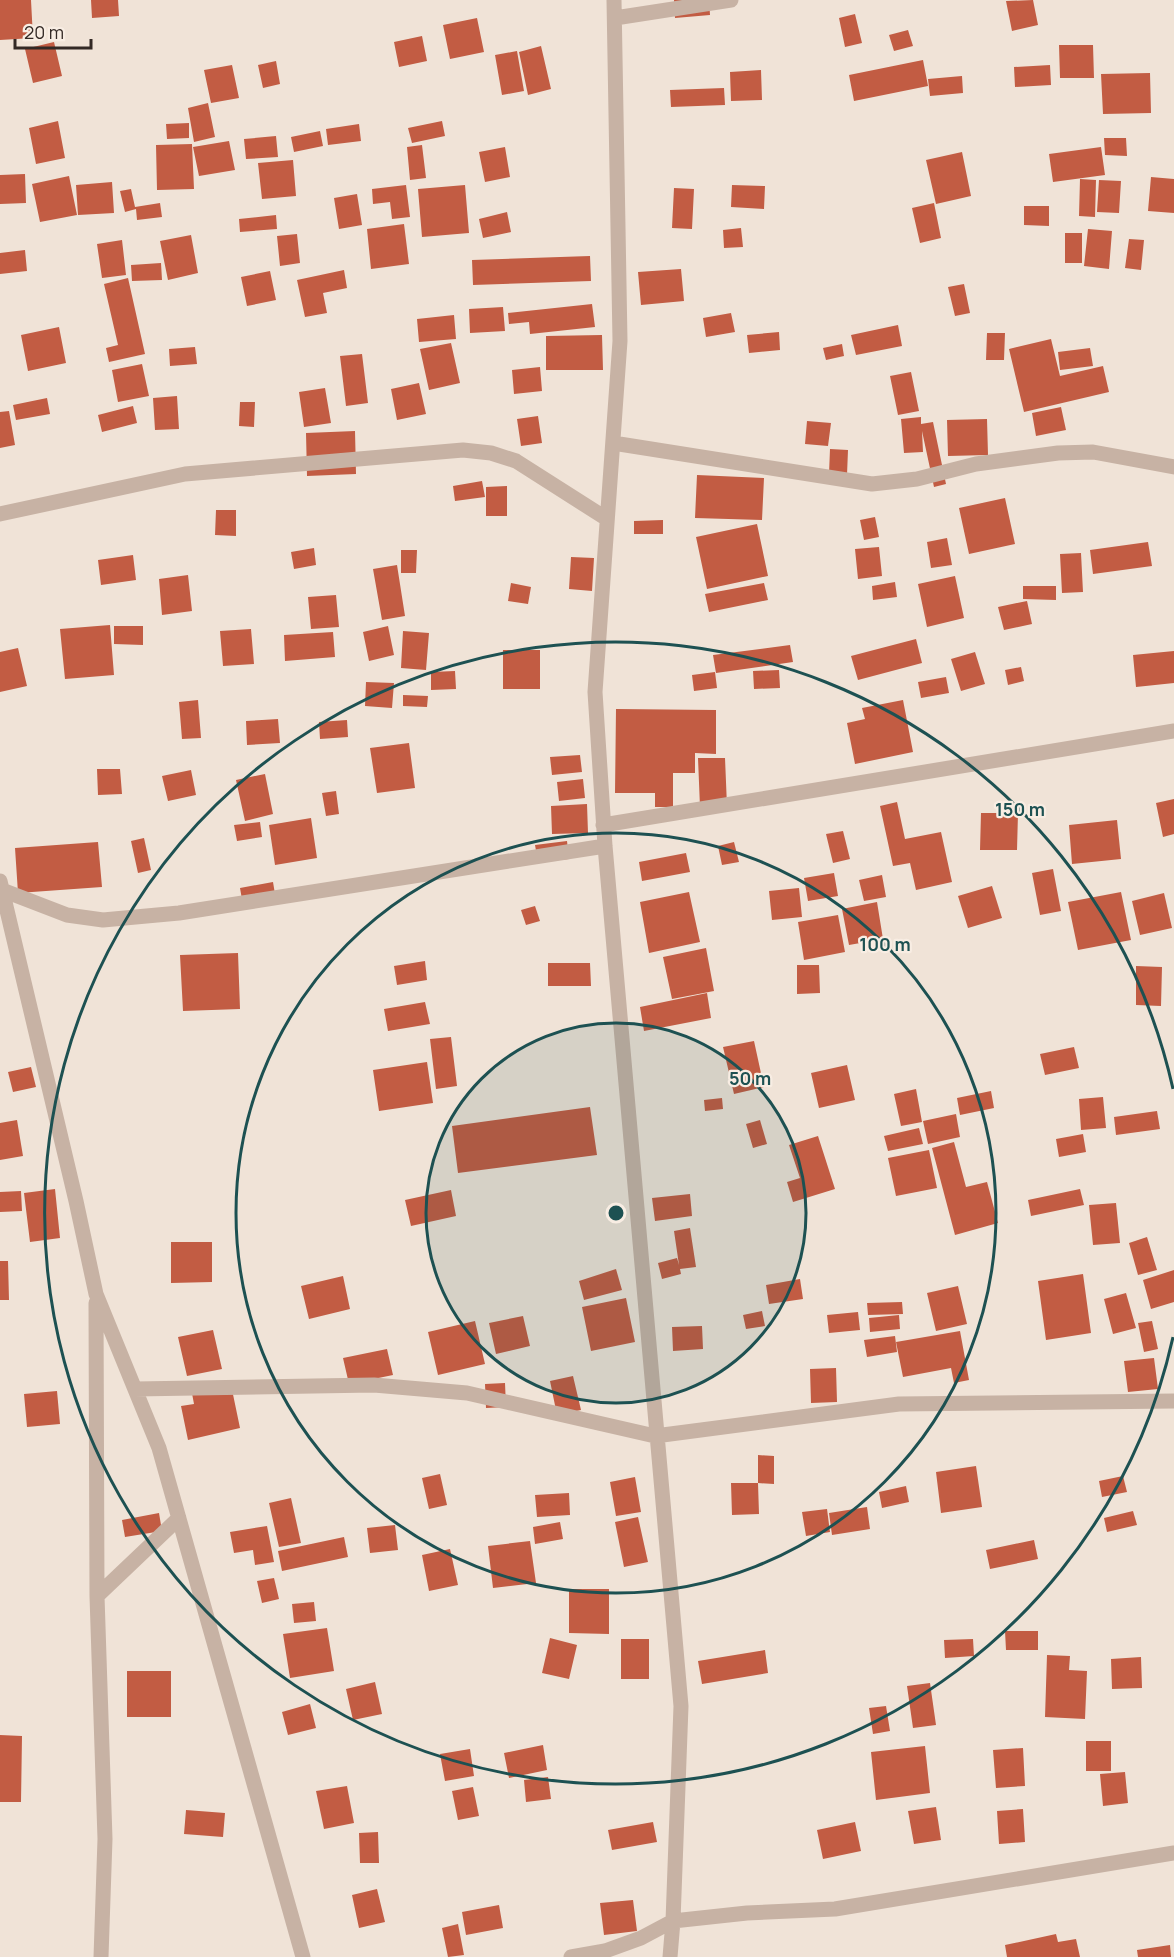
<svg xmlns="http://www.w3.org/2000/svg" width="1174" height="1957" font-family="Manrope,sans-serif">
<rect width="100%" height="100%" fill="#f0e3d7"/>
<!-- building -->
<path fill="#c25c43" d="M0,0H31L33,38L0,40Z
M91,0H118L119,16L92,18Z
M674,0H709L710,15L675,18Z
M1033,0L1038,25L1012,31L1006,1Z
M855,14L862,43L845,47L839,18Z
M477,18L484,52L450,59L443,25Z
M908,30L913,46L894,51L889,35Z
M422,36L427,61L399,67L394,42Z
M54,42L62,76L33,83L25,49Z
M1059,45H1093L1094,78H1060Z
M541,46L551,89L528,95L519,52Z
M517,51L524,91L502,95L495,55Z
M923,60L928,86L854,101L849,75Z
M276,61L280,84L263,88L258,65Z
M232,65L239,98L211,103L204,70Z
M1050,65L1051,85L1015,87L1014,67Z
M761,70L762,100L731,101L730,72Z
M1150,73L1151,113L1103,114L1101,74Z
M962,76L963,93L930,96L928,79Z
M724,88L725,105L671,107L670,90Z
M208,103L215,137L194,142L188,108Z
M58,121L65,158L36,164L29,128Z
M442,121L445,136L412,143L408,128Z
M189,123V138L167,139L166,124Z
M359,124L361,141L328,145L326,129Z
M320,131L323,146L294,152L291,137Z
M276,136L278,157L246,159L244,139Z
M1104,138H1126L1127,156L1105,155Z
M229,141L235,170L199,176L193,147Z
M192,144L194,189L157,190L156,145Z
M422,145L426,178L410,180L407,147Z
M505,147L510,177L485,182L479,152Z
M1101,147L1105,175L1053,182L1049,154Z
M962,152L971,196L936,204L926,160Z
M293,160L296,196L262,199L258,163Z
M25,174L26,203L0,204V175Z
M69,176L77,215L40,222L32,184Z
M1151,177L1174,179V213L1148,211Z
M1080,179L1096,180L1095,217L1079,216Z
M1099,180L1121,181L1119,213L1097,212Z
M112,182L114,213L78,215L76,185Z
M406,185L410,217L392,219L390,202L373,204L372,189Z
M465,185L469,233L422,237L418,189Z
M732,185L765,186L764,209L731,207Z
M674,188L694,189L692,229L672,228Z
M131,189L135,207L160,203L162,217L137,220L136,209L125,212L120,191Z
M357,194L362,225L339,229L334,198Z
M934,203L941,238L920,243L912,208Z
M1024,206H1049V226L1024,225Z
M507,212L511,232L483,238L479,219Z
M276,215L277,229L240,232L239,219Z
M404,224L409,264L371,269L367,229Z
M741,228L743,247L724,248L723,230Z
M1088,229L1112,231L1109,269L1084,266Z
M1065,233H1082V263H1065Z
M297,234L300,263L280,266L277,236Z
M191,235L198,273L168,280L160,241Z
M1129,239L1144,240L1141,270L1125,268Z
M122,240L126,275L102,278L97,244Z
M25,250L27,271L0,274V253Z
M590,256L591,281L473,285L472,260Z
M161,263L162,280L132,281L131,265Z
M681,269L684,301L641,305L638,272Z
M344,270L347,288L323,293L327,313L305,317L297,280Z
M270,271L276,300L247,306L241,277Z
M128,278L145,354L109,362L106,348L118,345L104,284Z
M964,284L970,313L955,316L948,287Z
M592,304L595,327L530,334L529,322L509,324L508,313Z
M503,307L505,331L470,333L469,309Z
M731,313L735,332L706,337L703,318Z
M454,315L456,339L419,342L417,319Z
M898,325L902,346L856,355L851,335Z
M59,327L66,363L28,371L21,335Z
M779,332L780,350L749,353L747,335Z
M987,333H1005L1004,360H986Z
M602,335L603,370H546V336Z
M1051,339L1060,376L1103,366L1109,392L1024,412L1009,349Z
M451,343L460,383L429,390L420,349Z
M842,344L844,356L826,360L823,348Z
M195,347L197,364L170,366L169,349Z
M1090,348L1093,366L1060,370L1058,352Z
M362,354L368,403L346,406L340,356Z
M142,364L149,396L118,402L112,370Z
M540,367L542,391L514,394L512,370Z
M911,372L919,411L898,415L890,376Z
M419,383L426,414L397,420L391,389Z
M325,388L331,423L304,427L299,392Z
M177,396L179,429L155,430L153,398Z
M47,398L50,414L16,420L13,405Z
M240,402H255L254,427L239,426Z
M133,406L137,423L102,432L98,415Z
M1061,407L1066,430L1036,436L1032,413Z
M9,411L15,445L0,448V412Z
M538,416L542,443L521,446L517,419Z
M921,417V424L933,422L946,484L934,487L922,431L923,452L904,453L901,419Z
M987,419L988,455L948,456L947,420Z
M807,421L831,423L828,446L805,444Z
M355,431L356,474L307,476L306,433Z
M830,449L848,450L847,475L829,474Z
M697,475L764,478L762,520L695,518Z
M482,481L485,497L455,501L453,486Z
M507,486V516H486V487Z
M1005,498L1015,544L969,554L959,508Z
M216,510H236V536L215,535Z
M875,517L879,537L864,540L860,520Z
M663,520V534H634V521Z
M757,524L768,576L707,589L696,537Z
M947,538L952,565L931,568L927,542Z
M1148,542L1152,566L1093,574L1090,550Z
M879,547L882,576L858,579L855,549Z
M314,548L316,565L294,569L291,552Z
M401,550H417L416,573H401Z
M1081,553L1083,592L1062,593L1060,554Z
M133,555L136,580L101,585L98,560Z
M571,557L594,558L592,591L569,589Z
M397,565L405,616L382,620L373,569Z
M188,575L192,611L162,615L159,579Z
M955,576L964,618L927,627L918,584Z
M895,582L897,597L873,600L872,586Z
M511,583L531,587L528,604L508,601Z
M764,583L768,600L709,612L705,594Z
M1023,586H1056V600L1023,599Z
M336,595L339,627L311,629L308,597Z
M1027,601L1032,624L1004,630L998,607Z
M110,625L114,675L65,679L60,629Z
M114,626H143V645L114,644Z
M388,626L394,655L369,661L363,632Z
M251,629L254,664L223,666L220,631Z
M403,631L429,633L426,670L401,668Z
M333,632L335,657L285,661L284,635Z
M916,639L922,663L858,680L851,656Z
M790,645L793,662L716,673L713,655Z
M18,648L27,686L0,692V652Z
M503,650H540V689H503Z
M1174,651V683L1136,687L1133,655Z
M975,652L985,684L961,691L951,659Z
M1021,667L1024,681L1008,685L1005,670Z
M779,670L780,688L754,689L753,671Z
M455,671L456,689L431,690V672Z
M715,672L717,688L694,691L692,675Z
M946,677L949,693L921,698L918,682Z
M366,682L394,683L392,708L365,706Z
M403,695L428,696L427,707L403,706Z
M198,700L201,738L182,739L179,702Z
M903,700L913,752L855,764L847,723L865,719L862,708Z
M616,709L716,710V754L695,753V773H673V807H655V793H615Z
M278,719L280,743L247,745L246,721Z
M347,720L348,737L320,739L319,722Z
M409,743L415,788L377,793L370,748Z
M580,755L582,772L552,775L550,757Z
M698,758H725L727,806L700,807Z
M97,769H120L122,794L98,795Z
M191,770L196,795L168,801L162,776Z
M265,774L273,814L245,821L236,780Z
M583,779L585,798L559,801L557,782Z
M336,791L339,814L326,816L322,793Z
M1174,799V834L1163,837L1156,803Z
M897,802L905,839L941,832L952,882L916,890L910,863L893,866L880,806Z
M587,804L588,833L552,834L551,806Z
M981,813H1018L1017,850H980Z
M311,818L317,858L275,865L269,825Z
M1117,820L1121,859L1072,864L1069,825Z
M260,822L262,837L237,841L234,825Z
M843,831L850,859L833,863L826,834Z
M144,838L151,870L138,873L131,841Z
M567,841L569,859L538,862L535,845Z
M98,842L102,887L18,893L15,848Z
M734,842L739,862L722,865L718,846Z
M686,853L690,872L642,881L639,862Z
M1053,869L1061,911L1040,915L1032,873Z
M834,873L838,896L808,901L804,878Z
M882,875L886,897L864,901L859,880Z
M273,882L276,900L243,905L240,888Z
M992,886L1002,918L968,928L958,896Z
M799,888L802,917L772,920L769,891Z
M689,892L700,942L649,953L640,902Z
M1121,892L1131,940L1078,950L1068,902Z
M1164,893L1172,928L1140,935L1132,901Z
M877,902L883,939L849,945L842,909Z
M535,906L540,921L526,925L521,910Z
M838,915L845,952L804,960L798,922Z
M706,948L714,991L672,999L663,957Z
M238,953L240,1009L183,1011L180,955Z
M425,961L427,980L397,985L394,966Z
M548,963H590L591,986H548Z
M797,965H819L820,993L797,994Z
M1136,966L1162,967L1161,1006L1136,1005Z
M707,993L711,1018L644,1031L640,1007Z
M425,1002L430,1024L388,1031L384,1009Z
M451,1037L457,1086L436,1089L430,1039Z
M754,1041L764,1087L734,1094L723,1047Z
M1074,1047L1079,1068L1045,1075L1040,1054Z
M427,1062L433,1103L379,1111L373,1070Z
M847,1065L855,1100L819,1108L811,1073Z
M31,1067L36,1087L13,1092L8,1072Z
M916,1089L922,1122L901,1126L894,1094Z
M991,1091L994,1108L960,1115L957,1098Z
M1103,1097L1106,1128L1081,1130L1079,1099Z
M722,1098L723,1109L705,1111L704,1100Z
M590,1107L597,1155L458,1173L452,1126Z
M1157,1111L1160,1129L1116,1135L1114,1117Z
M956,1114L960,1137L928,1144L923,1121Z
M17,1120L23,1156L0,1160V1123Z
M760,1120L767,1144L753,1148L746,1124Z
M919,1128L923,1144L888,1151L884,1136Z
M1083,1134L1086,1152L1059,1157L1056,1139Z
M818,1136L835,1189L793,1202L787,1182L800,1178L789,1145Z
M954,1142L966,1187L987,1182L998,1223L955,1235L932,1148Z
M929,1150L937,1188L896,1196L888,1158Z
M55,1189L60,1238L30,1242L24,1193Z
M1080,1189L1084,1205L1031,1216L1028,1200Z
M451,1190L456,1216L411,1226L405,1200Z
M21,1191L22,1211L0,1212V1192Z
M690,1194L692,1216L655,1221L652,1198Z
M1116,1203L1120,1243L1093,1245L1089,1205Z
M690,1228L696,1267L680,1269L681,1274L662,1279L658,1263L677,1258L679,1265L674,1231Z
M1147,1237L1157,1270L1138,1275L1129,1243Z
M171,1242H212V1282L171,1283Z
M0,1261H8L9,1300H0Z
M616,1269L622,1290L584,1300L579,1281Z
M1174,1270V1302L1151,1309L1143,1280Z
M1083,1274L1091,1333L1046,1340L1038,1281Z
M343,1276L350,1309L309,1319L301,1286Z
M800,1279L803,1299L769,1304L766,1285Z
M958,1286L967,1324L936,1331L927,1293Z
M1126,1293L1136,1328L1113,1334L1104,1299Z
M626,1298L635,1342L591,1351L582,1307Z
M902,1302L903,1314L868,1315L867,1303Z
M762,1311L765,1326L746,1329L743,1315Z
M858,1312L860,1330L829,1333L827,1315Z
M899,1315L900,1329L870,1332L869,1318Z
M523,1316L530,1346L496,1354L489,1323Z
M475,1321L485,1364L438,1375L428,1332Z
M1152,1321L1158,1349L1144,1352L1138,1323Z
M702,1326L703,1349L673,1351L672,1327Z
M213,1330L222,1369L187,1376L178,1337Z
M960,1331L969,1380L954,1383L951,1368L903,1377L896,1342Z
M895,1336L897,1352L867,1357L864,1340Z
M387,1349L393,1375L349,1384L343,1358Z
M1154,1358L1158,1389L1128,1392L1124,1361Z
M836,1368L837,1402L811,1403L810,1369Z
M573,1376L581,1410L557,1415L550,1381Z
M230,1380L240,1428L188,1440L181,1406L194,1404L191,1388Z
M505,1383L506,1407L486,1408L485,1384Z
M57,1391L60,1424L27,1427L24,1394Z
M758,1455L774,1456V1484L758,1483L759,1514L732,1515L731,1483H758Z
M976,1466L982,1507L941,1513L936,1472Z
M440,1474L447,1505L429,1509L422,1478Z
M1123,1476L1127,1492L1102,1497L1099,1481Z
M635,1477L641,1512L616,1516L610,1482Z
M906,1486L909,1502L882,1508L879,1492Z
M569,1493L570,1515L537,1517L535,1495Z
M291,1498L301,1543L279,1547L269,1503Z
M867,1507L870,1529L832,1535L829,1513Z
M827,1509L830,1532L806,1536L802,1512Z
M1133,1511L1137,1525L1107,1532L1104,1518Z
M159,1513L162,1531L125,1537L122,1520Z
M638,1517L648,1562L624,1567L615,1522Z
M560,1522L563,1539L535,1544L533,1527Z
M395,1525L398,1550L370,1553L367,1528Z
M267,1526L274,1562L255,1565L253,1550L234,1553L230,1532Z
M344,1537L348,1557L282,1571L278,1551Z
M1034,1540L1038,1559L990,1569L986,1550Z
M530,1541L536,1583L493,1588L488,1546Z
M450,1549L458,1585L429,1591L422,1555Z
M274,1578L279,1599L262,1603L257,1581Z
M569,1589H609V1634L569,1633Z
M314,1602L316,1621L294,1623L292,1604Z
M327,1628L334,1671L290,1678L283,1634Z
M1005,1631H1038V1650H1006Z
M550,1638L577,1645L569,1679L542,1673Z
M621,1639H649V1679H621Z
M973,1639L974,1656L945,1658L944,1640Z
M765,1650L768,1673L702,1684L698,1661Z
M1047,1655L1070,1656L1069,1670L1087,1671L1085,1719L1045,1717Z
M1141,1657L1142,1688L1112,1689L1111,1659Z
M127,1671H171V1717H127Z
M375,1682L382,1714L353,1720L346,1689Z
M930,1683L936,1725L913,1728L907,1686Z
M310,1704L316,1728L288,1735L282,1712Z
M886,1706L890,1731L873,1734L869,1708Z
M0,1735L22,1736L21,1802H0Z
M1086,1741H1111V1771H1086Z
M543,1745L547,1770L509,1778L504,1753Z
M925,1746L930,1793L876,1800L871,1752Z
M1023,1748L1025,1786L996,1788L993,1750Z
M470,1749L474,1776L445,1781L440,1754Z
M1125,1772L1128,1803L1103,1806L1100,1774Z
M548,1777L551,1799L526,1802L524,1780Z
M347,1786L354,1823L324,1829L316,1791Z
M473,1787L479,1816L458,1820L452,1791Z
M936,1807L941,1840L914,1844L908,1811Z
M1023,1809L1025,1842L999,1844L997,1811Z
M186,1810L225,1813L223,1837L184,1834Z
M653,1822L657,1842L612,1850L608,1830Z
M855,1822L861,1851L823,1859L817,1830Z
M378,1832L379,1863H360L359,1833Z
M377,1889L385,1922L359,1928L352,1895Z
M633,1900L637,1931L604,1935L600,1903Z
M499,1905L503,1928L466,1935L462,1912Z
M458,1924L464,1955L448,1957L442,1928Z
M1056,1934L1058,1942L1076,1939L1080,1957H1007L1005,1945Z
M1170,1945L1171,1957H1138L1137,1950Z"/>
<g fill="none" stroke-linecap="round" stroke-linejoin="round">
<!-- minor -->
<path stroke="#c7b2a4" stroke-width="15" d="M614,0L620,341L595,692L605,846L681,1706L673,1921L670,1957
M615,18L731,0
M613,443L872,484L917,479L976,464L1058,453L1093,452L1174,467
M0,514L185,474L463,450L491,453L516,461L607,519
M603,825L1174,731
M0,881L76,1201L96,1294L159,1448L303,1957
M2,890L67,915L103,920L179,913L605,846
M96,1303L97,1596L105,1839L101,1957
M135,1389L374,1385L467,1393L655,1436L899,1404L1174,1401
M97,1596L179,1518
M571,1957L605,1951L641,1938L673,1921L747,1913L835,1909L1174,1853"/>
</g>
<!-- distance rings -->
<circle cx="616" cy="1213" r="190" fill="#1d5152" fill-opacity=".12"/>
<g fill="none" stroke="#1d5152" stroke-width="3">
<circle cx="616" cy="1213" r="190"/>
<circle cx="616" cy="1213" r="380"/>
<path d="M1173 1337A571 571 0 1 1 1173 1089"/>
</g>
<circle cx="616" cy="1213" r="9" fill="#1d5152" stroke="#f8ede3" stroke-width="3"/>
<g font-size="18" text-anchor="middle" font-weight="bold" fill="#1d5152" stroke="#f8ede3" stroke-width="4.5" stroke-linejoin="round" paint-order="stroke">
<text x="1020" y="816">150 m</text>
<text x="885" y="951">100 m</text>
<text x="750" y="1085">50 m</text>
</g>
<!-- scale -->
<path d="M15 39v9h76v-9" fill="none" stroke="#332925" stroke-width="3"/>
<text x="24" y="39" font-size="18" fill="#332925" stroke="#f8ede3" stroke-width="4.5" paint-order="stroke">20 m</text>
</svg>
